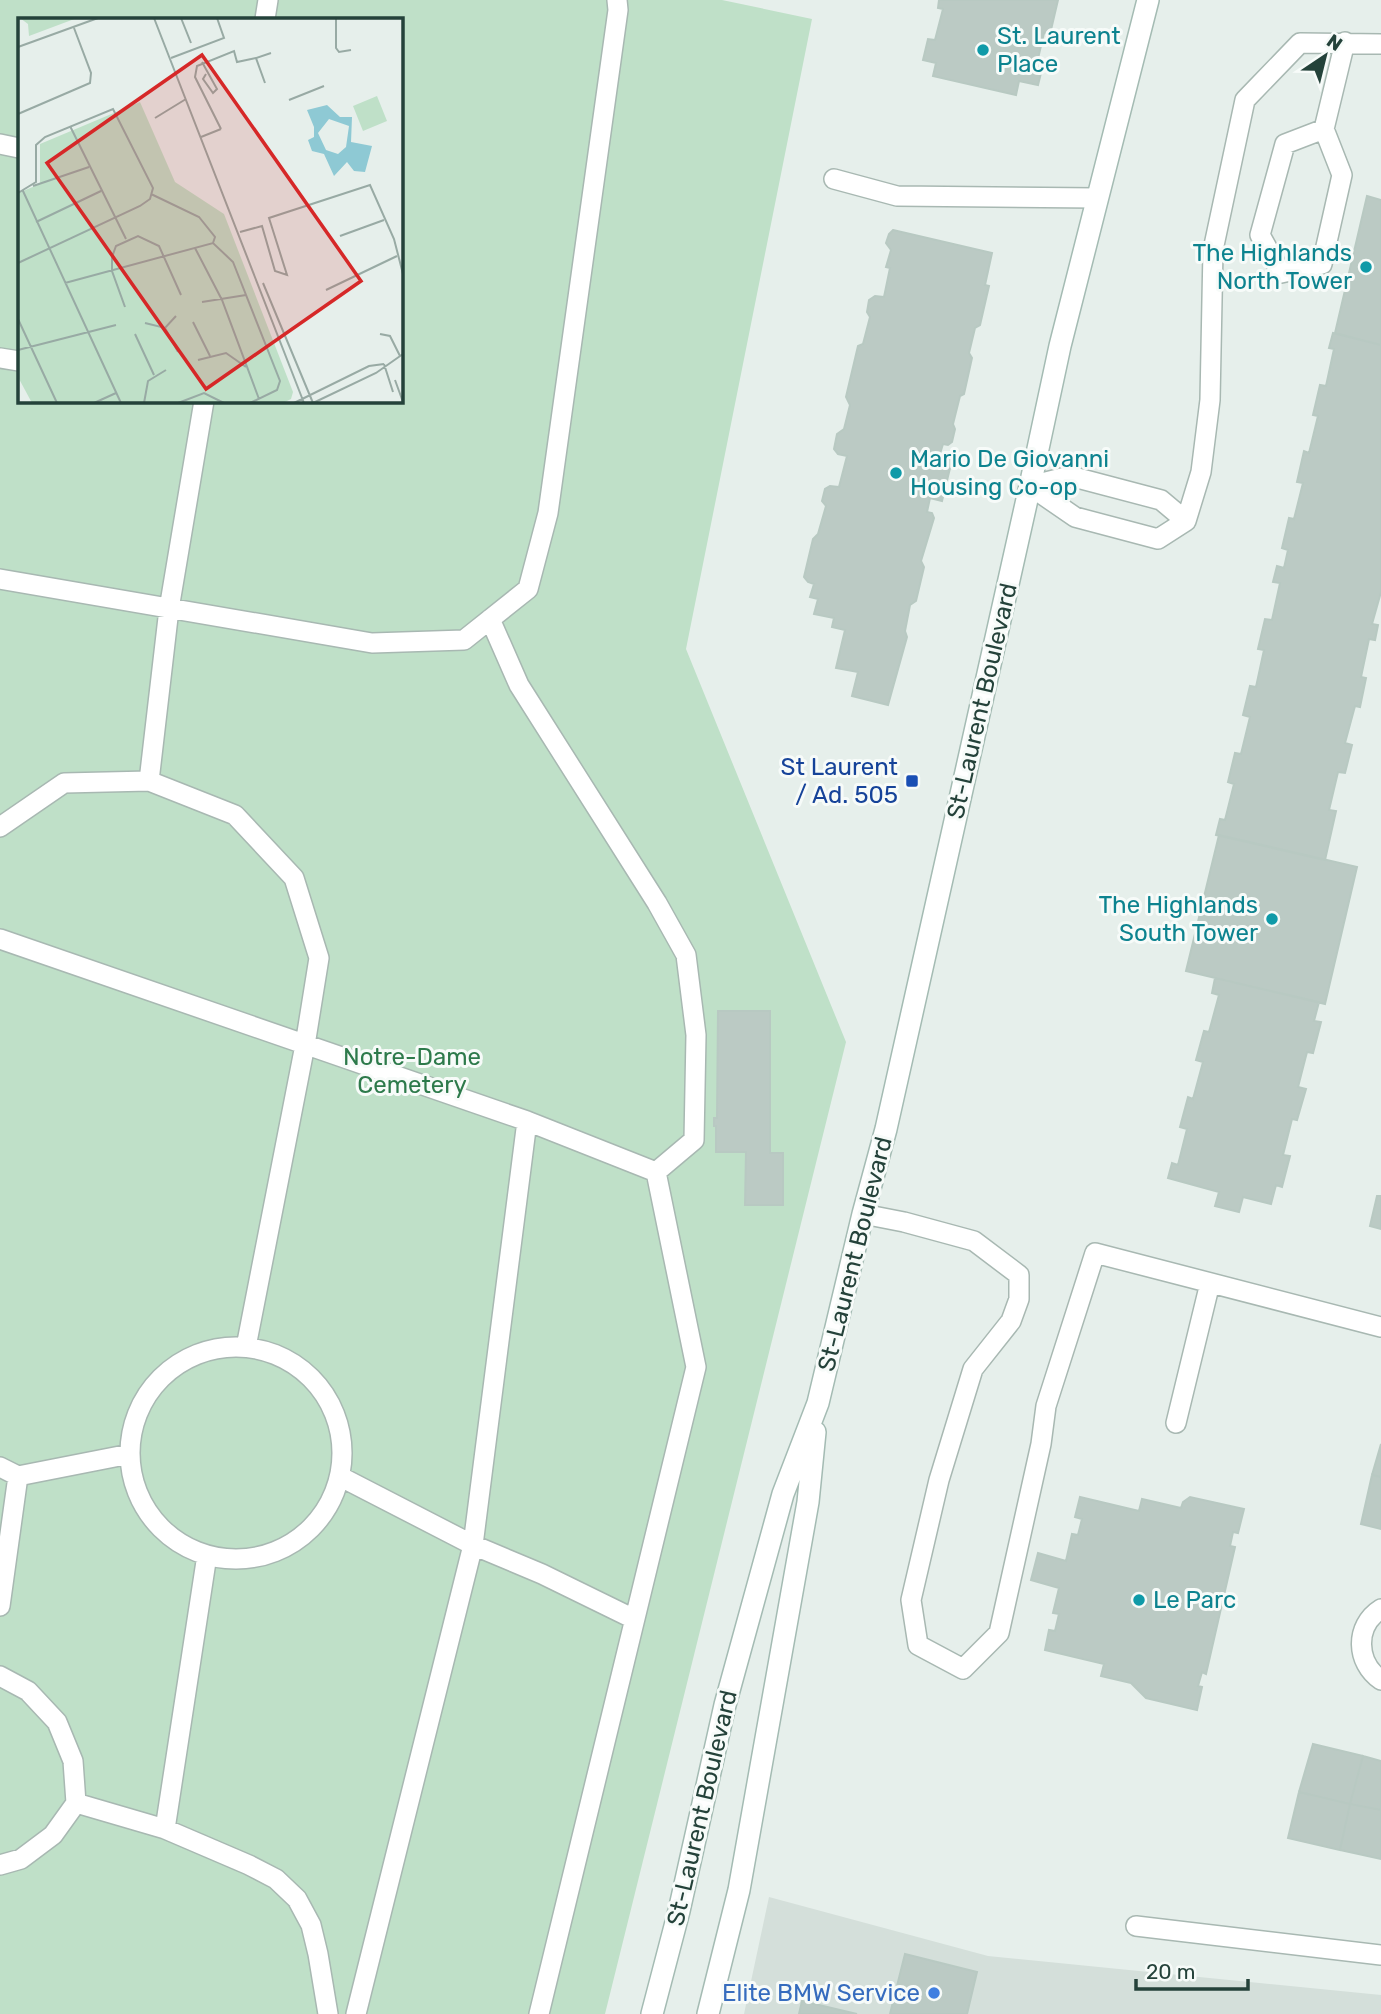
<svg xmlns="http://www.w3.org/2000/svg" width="1381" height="2014" font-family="Rubik,sans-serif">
<rect width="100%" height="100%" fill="#e6efeb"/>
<!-- built -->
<path fill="#d4dfda" d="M769,1897L988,1956L1381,1995V2014H744Z"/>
<!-- green -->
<path fill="#bfe0c8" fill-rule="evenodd" d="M0,0H722L812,19L686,649L846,1042L605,2014H0ZM19,19H401V401H19Z"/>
<!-- building -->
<path fill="#bbcac4" stroke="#b8c9c2" stroke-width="2" d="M939,0H1058L1050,34L1044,33L1036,67L1042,69L1038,85L1019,81L1016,95L933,76L936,63L923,60L928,39L935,40L943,9L938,8Z
M1367,196L1381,200V345L1335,333Z
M893,230L992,253L985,285L989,286L980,325L975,328L969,353L972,358L964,394L960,396L953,424L955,429L952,442L948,445L943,444L939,457L952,460L942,501L930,498L927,512L932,513L934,518L921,561L924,567L916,601L910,605L905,631L907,637L888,705L852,696L858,672L836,668L845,630L832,627L834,618L814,614L818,599L810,597L814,584L808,582L804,577L813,539L818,534L826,506L822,501L825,489L830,486L839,487L847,456L838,454L834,449L837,434L844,429L850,405L846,397L858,346L863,344L870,317L867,312L869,300L875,296L884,297L890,268L886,267L891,250L886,243L889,234Z
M1333,333L1381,345V592L1372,624L1378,625L1375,640L1369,639L1361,677L1366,678L1360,707L1355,706L1345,743L1352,745L1345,773L1338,772L1329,810L1336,811L1325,860L1216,835L1220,819L1225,820L1234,784L1228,782L1235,753L1241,754L1250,717L1243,715L1250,686L1256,687L1264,650L1258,649L1265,619L1272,620L1280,583L1273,582L1277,566L1284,568L1288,550L1282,548L1289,518L1294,519L1303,483L1297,482L1304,451L1309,453L1318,416L1313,415L1320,385L1326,386L1334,349L1329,348Z
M1219,835L1357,867L1325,1004L1186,971Z
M1215,978L1319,1002L1314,1021L1321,1022L1313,1053L1307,1052L1298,1087L1306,1089L1297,1120L1292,1119L1283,1155L1290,1156L1282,1187L1276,1185L1271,1204L1243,1197L1239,1212L1215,1206L1219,1192L1168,1178L1172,1163L1178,1165L1187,1129L1180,1127L1188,1097L1193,1099L1203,1062L1196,1060L1204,1031L1209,1032L1219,995L1212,993Z
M718,1011H770V1153H783V1205H745L746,1152H716V1126H714V1118H717Z
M1377,1196H1381V1229L1370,1226Z
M1381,1444V1477L1372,1475Z
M1372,1475L1381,1477V1529L1361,1524Z
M1080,1497L1139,1511L1142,1499L1181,1508L1183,1502L1190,1497L1244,1509L1238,1533L1233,1532L1230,1546L1235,1547L1206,1674L1202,1672L1198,1686L1202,1687L1197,1710L1146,1698L1131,1683L1101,1676L1104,1664L1045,1650L1049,1630L1055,1631L1059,1614L1053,1613L1059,1588L1031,1580L1038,1553L1066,1561L1072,1534L1078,1535L1082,1519L1075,1517Z
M1313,1744L1363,1756L1350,1804L1299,1792Z
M1363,1756L1381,1761V1810L1350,1804Z
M1299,1792L1350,1804L1340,1850L1288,1838Z
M1350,1804L1381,1810V1859L1340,1850Z
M905,1954L977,1972L967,2014H890Z
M802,2001L857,2014H799Z"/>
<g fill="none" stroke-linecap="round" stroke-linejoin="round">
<defs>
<path id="service" d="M265,19L268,0
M1324,129L1285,144L1260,235L1281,273L1322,264L1342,175L1324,129L1345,42
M0,144L19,148
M834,179L897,196L1096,198
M0,358L19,361
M1030,486L1075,517L1158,539L1186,521L1201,472L1210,400L1213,250L1245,100L1300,43L1381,44
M1030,486L1070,476L1161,500L1186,521
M0,579L372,643L464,640L528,589L548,513L618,10L617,0
M490,619L519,685L657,903L686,955L696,1035L694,1140L656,1172
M149,781L169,609L204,401
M0,827L64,783L149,781L235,815L294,878L319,958L305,1045L246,1347
M0,939L527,1121L656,1172L696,1367L539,2014
M863,1214L904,1222L974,1241L1019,1275V1299L1011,1321L973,1369L939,1480L911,1600L918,1645L963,1669L999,1633L1041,1444L1046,1406L1095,1253L1381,1327
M130 1453a106 106 0 1 1 212 0a106 106 0 1 1-212 0Z
M1176,1423L1210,1283
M0,1467L18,1476L130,1454
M341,1477L473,1545L542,1574L634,1619
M0,1606L18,1476
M1381,1609C1354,1626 1356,1663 1381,1680
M0,1676L28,1691L57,1722L73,1761L76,1803L53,1835L21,1859L0,1865
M76,1803L165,1829L249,1865L276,1879L297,1899L311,1925L318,1954L328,2014
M165,1829L207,1555
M1136,1926L1381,1955
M356,2014L473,1545L527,1121"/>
<path id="secondary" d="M652,2014L679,1911L725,1705L783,1494L818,1403L863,1214L886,1129L1030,486L1060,346L1148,0
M708,2014L739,1890L808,1502L815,1432"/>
</defs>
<!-- service casing -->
<use href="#service" stroke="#a8b8b2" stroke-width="22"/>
<!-- secondary casing -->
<use href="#secondary" stroke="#a4bbb3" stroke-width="24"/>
<!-- service -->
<use href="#service" stroke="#fff" stroke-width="19"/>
<!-- secondary -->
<use href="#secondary" stroke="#fff" stroke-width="21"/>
</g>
<!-- markers -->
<g fill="#0f9aa8" stroke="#f7fbf9" stroke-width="2.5">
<circle cx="983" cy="50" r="7"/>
<circle cx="1366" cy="267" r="7"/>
<circle cx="896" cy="473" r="7"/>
<circle cx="1272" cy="919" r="7"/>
<circle cx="1139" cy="1600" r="7"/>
</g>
<rect fill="#1a4fb4" stroke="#f7fbf9" stroke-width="2.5" x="905" y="774" width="14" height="14" rx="3.5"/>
<circle fill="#3f7fe0" stroke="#f7fbf9" stroke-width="2.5" cx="934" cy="1993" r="7"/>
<g text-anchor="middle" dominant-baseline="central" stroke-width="6" stroke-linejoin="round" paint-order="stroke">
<!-- culture labels -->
<g font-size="24" fill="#0d838f" stroke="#f7fbf9" text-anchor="start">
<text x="997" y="36">St. Laurent<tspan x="997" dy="28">Place</tspan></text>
<text x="1352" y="253" text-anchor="end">The Highlands<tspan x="1352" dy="28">North Tower</tspan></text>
<text x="910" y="459">Mario De Giovanni<tspan x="910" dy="28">Housing Co-op</tspan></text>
<text x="1258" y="905" text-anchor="end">The Highlands<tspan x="1258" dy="28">South Tower</tspan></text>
<text x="1153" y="1600">Le Parc</text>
</g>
<!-- street labels -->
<g font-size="24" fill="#24423a" stroke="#f7fbf9">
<text transform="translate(982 701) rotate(-77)">St-Laurent Boulevard</text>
<text transform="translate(855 1254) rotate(-76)">St-Laurent Boulevard</text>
<text transform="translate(702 1808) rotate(-77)">St-Laurent Boulevard</text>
</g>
<!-- transit labels -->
<g font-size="24" fill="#164399" stroke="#f7fbf9" text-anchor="end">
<text x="898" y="767">St Laurent<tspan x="898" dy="28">/ Ad. 505</tspan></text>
</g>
<!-- park labels -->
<g font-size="24" fill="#2d7a4b" stroke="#f7fbf9">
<text x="412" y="1057">Notre-Dame<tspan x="412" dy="28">Cemetery</tspan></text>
</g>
<!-- shop labels -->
<g font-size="24" fill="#366cbe" stroke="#f7fbf9" text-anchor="end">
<text x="920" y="1993">Elite BMW Service</text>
</g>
</g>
<!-- overview -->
<g transform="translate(18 18)">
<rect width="385" height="385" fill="#e6efeb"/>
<path d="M2,0H59L11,18L10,6ZM359,78L369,103L345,113L335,88ZM122,84L157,164L206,196L275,374L273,381L265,385H14L0,359V175L22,166V126Z" fill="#bfe0c8"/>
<path d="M309,87L322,99H334L333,124L354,128L347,154L336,153L329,144L316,158L306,136L294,133L290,122L296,119V109L289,92ZM311,101L331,108L328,129L320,136L308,132L300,115Z" fill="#8ec9d4" fill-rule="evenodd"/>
<path fill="none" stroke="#98aaa4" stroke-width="2" d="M136,0L286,385M163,0L173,25M318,0V30L321,34L333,32M0,29L80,0M153,40L206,20L199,0M184,44L199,71L195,75L185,61L188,56M247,65L238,40L253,35M271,82L306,68M0,96L72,65L73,55L56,10M137,100L168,81M52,108L108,221M203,111L177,59L179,48L216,33L219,44L238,40M183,119L203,111M183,119L203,111M15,168L71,149M5,173L103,385M0,175L18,164V127L27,119L95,91L135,170L132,181L122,188L0,245M133,176L181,199L197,219L195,225M18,204L83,173M222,214L244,208L257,253L269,257L251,200L352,167L376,221L385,256M322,218L366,202M177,230L204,282L241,381M47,265L195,225L215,244L262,363L259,372L232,385M245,265L295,385M308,272L379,238M184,284L228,277M107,289L94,253V239L98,228L120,218L141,228L163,277M0,301L39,385M175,304L192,338M127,305L147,310L158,298M147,310L160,334M117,316L136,357M362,316L372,318L382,338M0,332L98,307M180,342L208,335L228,349M366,346L375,374M377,362L385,384M76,385L98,375M126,385L130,363L148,352M160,385L186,375L206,385M276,385L351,348L366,346M295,385L358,355L385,336"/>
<path fill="#d62828" fill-opacity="0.15" stroke="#d62828" stroke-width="3.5" d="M184,37L343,263L188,371L29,145Z"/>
<rect width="385" height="385" fill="none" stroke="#24423a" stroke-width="3.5"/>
</g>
<!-- north arrow -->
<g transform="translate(1325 56) rotate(35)" stroke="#f7fbf9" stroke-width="5" paint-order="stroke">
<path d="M0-5L12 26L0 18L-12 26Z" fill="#24423a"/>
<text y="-10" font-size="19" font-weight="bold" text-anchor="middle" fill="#24423a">N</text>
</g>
<!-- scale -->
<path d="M1136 1979v10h112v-10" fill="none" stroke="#24423a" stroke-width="3.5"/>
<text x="1146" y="1979" font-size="21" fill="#24423a" stroke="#f7fbf9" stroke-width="5" paint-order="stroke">20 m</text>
</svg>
